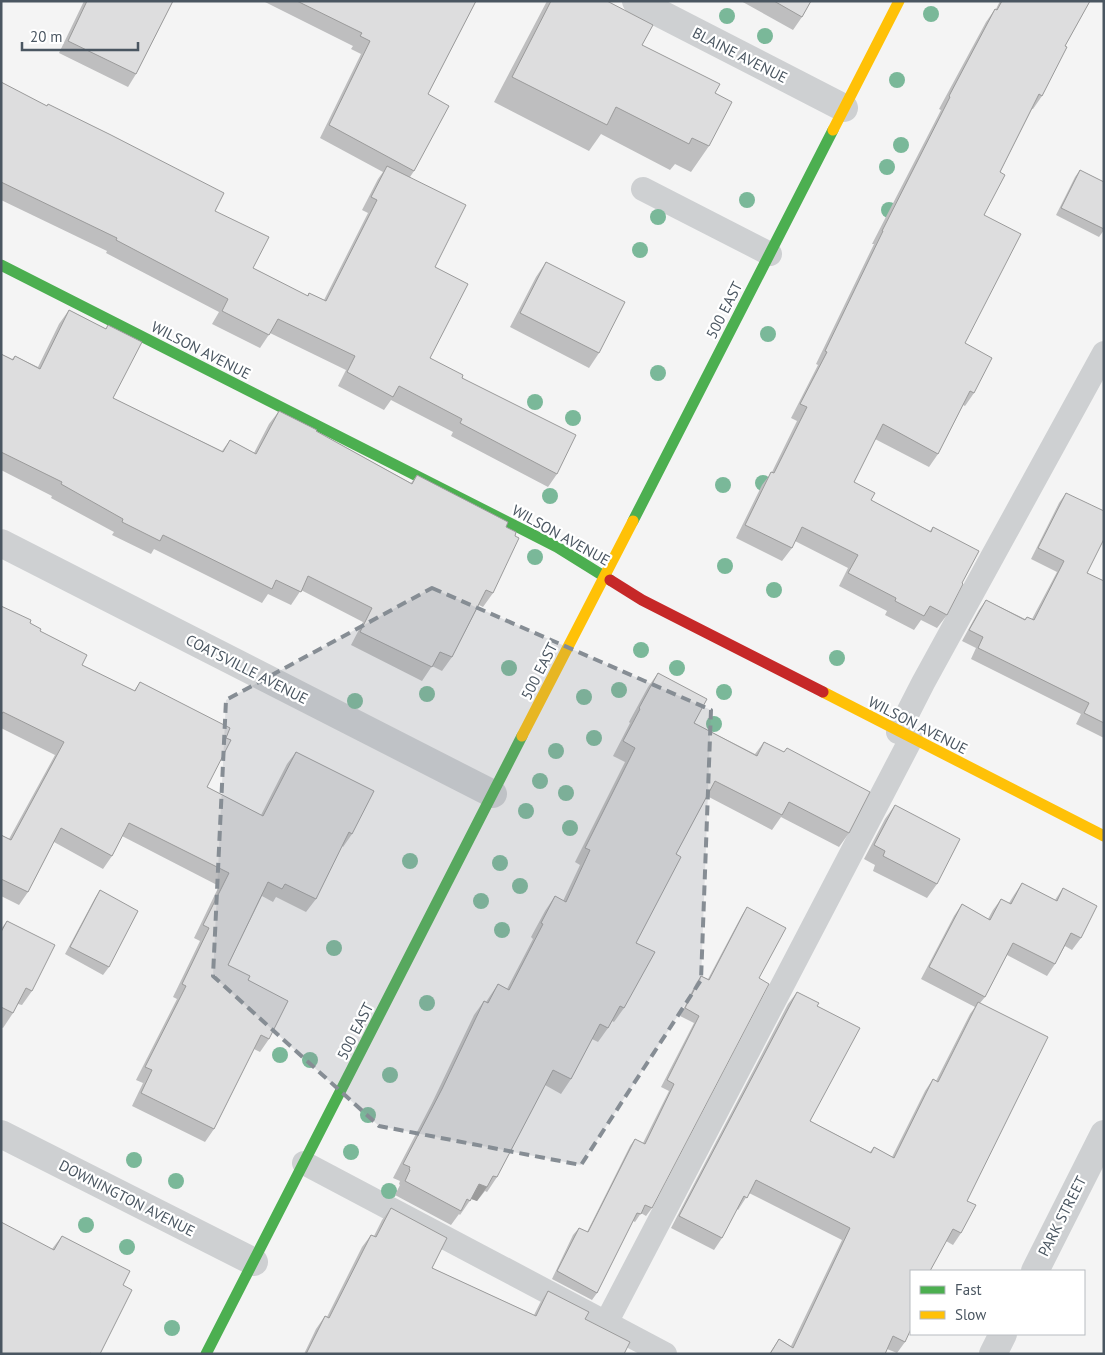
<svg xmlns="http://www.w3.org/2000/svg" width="1105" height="1355" font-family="'PT Sans',sans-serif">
<rect width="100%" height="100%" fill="#f4f4f4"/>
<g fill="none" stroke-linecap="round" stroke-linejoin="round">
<!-- lane -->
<path stroke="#ced0d2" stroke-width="24" d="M643,189L770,254
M898,732L923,683L1104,353
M304,1163L665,1354
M606,1323L911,739"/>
<!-- street -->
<path stroke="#ced0d2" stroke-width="28" d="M636,1L844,108
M1,543L493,794
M1,1134L254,1262
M1035,1271L1104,1134
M993,1354L1003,1334"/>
<!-- fast -->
<path stroke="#4caf50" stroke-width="11" d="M1,265L557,547L610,580
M633,521L833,130
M206,1354L522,736"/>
<!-- slow -->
<path stroke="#ffc107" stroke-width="11" d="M833,130L899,1
M823,692L1104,836
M522,736L633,521"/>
<!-- jam -->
<path stroke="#c62828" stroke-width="11" d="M610,580L642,600L823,692"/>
</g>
<!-- trees -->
<g fill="#7ab899">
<circle cx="931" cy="14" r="8"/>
<circle cx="727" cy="16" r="8"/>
<circle cx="765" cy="36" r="8"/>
<circle cx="897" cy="80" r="8"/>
<circle cx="901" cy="145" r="8"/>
<circle cx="887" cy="167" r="8"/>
<circle cx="747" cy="200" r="8"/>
<circle cx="889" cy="210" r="8"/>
<circle cx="658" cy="217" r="8"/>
<circle cx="640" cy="250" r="8"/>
<circle cx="768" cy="334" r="8"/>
<circle cx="658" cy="373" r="8"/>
<circle cx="535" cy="402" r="8"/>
<circle cx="573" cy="418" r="8"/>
<circle cx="763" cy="483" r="8"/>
<circle cx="723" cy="485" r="8"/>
<circle cx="550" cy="496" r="8"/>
<circle cx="535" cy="557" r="8"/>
<circle cx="725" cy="566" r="8"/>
<circle cx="774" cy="590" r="8"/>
<circle cx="641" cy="650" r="8"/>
<circle cx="837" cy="658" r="8"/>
<circle cx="509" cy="668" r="8"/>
<circle cx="677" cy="668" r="8"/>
<circle cx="619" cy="690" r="8"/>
<circle cx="724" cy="692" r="8"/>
<circle cx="427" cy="694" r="8"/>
<circle cx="584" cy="697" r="8"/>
<circle cx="355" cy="701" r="8"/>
<circle cx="714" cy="724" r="8"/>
<circle cx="594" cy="738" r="8"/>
<circle cx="556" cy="751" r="8"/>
<circle cx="540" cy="781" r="8"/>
<circle cx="566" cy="793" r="8"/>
<circle cx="526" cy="811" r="8"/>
<circle cx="570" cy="828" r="8"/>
<circle cx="410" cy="861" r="8"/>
<circle cx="500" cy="863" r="8"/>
<circle cx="520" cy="886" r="8"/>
<circle cx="481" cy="901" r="8"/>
<circle cx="502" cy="930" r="8"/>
<circle cx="334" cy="948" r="8"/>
<circle cx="427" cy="1003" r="8"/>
<circle cx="280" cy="1055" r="8"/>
<circle cx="310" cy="1060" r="8"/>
<circle cx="390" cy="1075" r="8"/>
<circle cx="368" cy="1115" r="8"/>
<circle cx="351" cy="1152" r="8"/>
<circle cx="134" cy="1160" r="8"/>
<circle cx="176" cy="1181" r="8"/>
<circle cx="389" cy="1191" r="8"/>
<circle cx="86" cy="1225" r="8"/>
<circle cx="127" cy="1247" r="8"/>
<circle cx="172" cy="1328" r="8"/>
</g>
<!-- wall -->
<path fill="#bebebf" d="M84,1H173L136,74L128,87L59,53Z
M263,1H476L428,94L414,171L410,177L435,267L430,358L462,378L557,474L548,487L451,436L453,432L391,400L384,410L338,386L346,370L270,333L260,348L212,324L219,312L106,253L107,251L1,200V82L215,211L253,268L307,296L309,293L324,300L368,213L362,210L378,179L383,172L320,138L361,54L351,49L353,46Z
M547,1H607L642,45L715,93L709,146L691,172L675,164L670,170L601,134L589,151L494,102Z
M741,1H811L802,17L793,30Z
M1000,1H1090L1065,46L1042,96L1033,109H1032L1000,172L984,215L965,343L974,393L965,406L963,405L938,454L929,467L875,439L854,482L871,500L930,531L933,527L962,583L947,615L937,628L921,620L914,630L885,615L887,611L839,586L848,568L795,541L792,548L782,561L736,538L762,485L772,472L797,421L791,418L818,365L816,364L874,244H872L941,110L939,109L986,22L995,9H996Z
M1080,170L1104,230L1099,237L1056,215L1075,177Z
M546,262L599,353L589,368L510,327L536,277Z
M69,310L106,329L108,325L113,398L222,451L230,440L254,453L269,424L279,411L411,483L417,475L506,527L493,593L483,607L479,605L452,657L442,671L432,666L422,681L351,645L363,622L301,590L291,605L268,594L262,603L154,549L151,554L112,535L114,532L51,498L52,496L1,470V354L12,359L15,356L38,367L59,324Z
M1066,493L1087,573L1104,581V738L1076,724L1081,714L971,659L976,648L962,641L979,610L986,600L1025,619L1027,617L1032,619L1057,572L1031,559L1059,503Z
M1,606L30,623L82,665L134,691L140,682L226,738L207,787L261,815L287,764L296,752L352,834L343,847L342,846L316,899L306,912L276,897L273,902L262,896L228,965L248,980L269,1039L260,1052L254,1049L214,1129L205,1142L132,1106L143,1083L136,1080L177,999L173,997L200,941L194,938L219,886L122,836L112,856L103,869L54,842L28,892L19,905L1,896V835L9,839L55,755L1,728Z
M658,673L694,723L755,754L764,742L784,752L787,748L849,833L839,847L781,817L772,830L707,796L676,854L636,943L624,1008L614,1022L612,1021L608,1028L598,1042L592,1039L571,1079L561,1094L545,1085L497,1177L487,1192L485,1191L477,1201L471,1199L460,1215L459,1214L451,1225L395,1195L400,1185L399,1184L400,1181L393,1178L432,1103L474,1015L484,1001L486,1002L498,984L507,989L533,939L531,937L545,911L555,896L563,901L580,865L575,862L625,762L613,756L630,723L629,722L648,687Z
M895,805L937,884L927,898L873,871L875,865L864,859L885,819Z
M1022,883L1055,900L1063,888L1081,938L1072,950L1065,946L1055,964L1047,976L1007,955L985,997L980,1003L967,1201L961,1233L953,1245L946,1241L911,1271L905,1342L897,1353L887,1349L885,1354H769L779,1339L791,1346L842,1240L749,1193L738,1210L737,1209L722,1238L714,1250L671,1228L788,1004L797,992L817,1006L810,1121L870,1152L874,1147L892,1157L925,1091L933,1079L936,1081L970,1014L975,1007L921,979L954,916L962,904L988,919L993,910L1001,899L1009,903L1014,895Z
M100,890L109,967L103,975L65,954L95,898Z
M747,907L759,978L652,1208L646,1216L641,1213L635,1222L633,1221L597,1293L592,1300L552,1279L573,1235L579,1228L587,1232L630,1146L635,1139L643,1143L669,1091L661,1087L694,1023L680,1016L696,983L701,976L708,979L742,915Z
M7,921L32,991L22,1005L18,1004L13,1013L3,1028L1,1027V929Z
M391,1208L432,1268L534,1315L540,1303L548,1291L585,1319L624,1354H304L316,1329L325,1316L327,1317L362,1247L371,1235L374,1236L382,1220Z
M62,1236L123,1285L100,1354H1L52,1249Z"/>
<!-- shaded-wall -->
<path fill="#9b9b9b" d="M479,1184L487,1187L477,1201L469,1198Z"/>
<!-- building -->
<path fill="#ddddde" stroke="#9b9b9b" d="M87,1H173L136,74L68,41Z
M297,1H476L428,94L449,106L414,171L329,125L370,41L360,36L362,33Z
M551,1H607L653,25L642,45L720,84L715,93L732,102L709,146L692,138L689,144L616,107L607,125L512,77Z
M774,1H811L802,17Z
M1002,1H1090L1065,46L1067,47L1042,96L1039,94L1000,172L1005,175L984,215L1021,234L965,343L992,358L974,393L970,391L938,454L883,424L854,482L875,493L871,500L931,532L933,527L979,551L962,583L963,584L947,615L930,606L924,616L895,601L896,598L848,573L858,555L802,527L792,548L745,525L771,472L774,473L807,407L800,404L827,352L825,351L883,231H882L950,97L949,96L995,9L997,10Z
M1,82L47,106L48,104L111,135L224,193L215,211L269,237L253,268L308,296L309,293L326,301L377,200L371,197L387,166L466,205L435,267L468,284L430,358L463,375L462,378L576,435L557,474L460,423L462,419L399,386L393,397L347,372L355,356L278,319L269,335L222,311L228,299L116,240L117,238L1,182Z
M1080,170L1104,182V229L1061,208Z
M546,262L625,302L599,353L520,313Z
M69,310L106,329L108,325L142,342L113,398L223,452L230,440L256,454L279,411L317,430L316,431L412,484L417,475L508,522L506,527L516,532L515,536L519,538L493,593L486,590L452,657L440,652L432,667L360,632L372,608L308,576L301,592L276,580L272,589L163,535L160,541L122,522L123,519L61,484L62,482L1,452V354L13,360L15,356L40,369Z
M1066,493L1104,511V539L1087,573L1104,581V723L1084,713L1089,703L978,648L983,637L969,630L986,600L1025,620L1027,617L1034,620L1064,561L1038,548Z
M1,606L31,620L30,623L41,629L40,631L87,655L82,665L135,691L140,682L230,728L226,738L231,740L207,787L263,816L296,752L374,791L352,834L349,832L316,899L285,884L282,889L268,882L228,965L250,976L248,980L288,1001L269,1039L261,1035L214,1129L141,1093L152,1070L145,1067L186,986L182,984L209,928L203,925L229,873L129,823L112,856L61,828L28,892L1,879V835L11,840L64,742L3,712L1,715Z
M658,673L707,699L694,723L757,756L764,742L784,752L787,748L870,792L849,833L789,802L782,815L715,781L676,854L681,857L636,943L655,952L624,1008L620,1006L608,1028L600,1024L571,1079L553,1070L497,1177L493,1176L487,1187L479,1184L470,1201L467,1199L461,1211L405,1181L410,1170L409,1169L410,1167L403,1164L442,1089L484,1001L488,1003L498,984L509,990L543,924L541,923L555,896L566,902L590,850L585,848L635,748L623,741L640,709L639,708Z
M895,805L960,839L937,884L883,856L885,851L874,845Z
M1022,883L1057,901L1063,888L1097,906L1081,938L1071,933L1055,964L1013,943L985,997L929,967L962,904L990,920L1001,899L1011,904Z
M100,890L138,911L109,967L70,947Z
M747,907L786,928L759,978L769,984L652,1208L645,1205L641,1214L637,1213L597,1293L557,1271L579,1228L588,1232L635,1139L645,1144L674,1084L667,1080L699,1016L685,1008L701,976L709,980Z
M7,921L55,945L32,991L26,988L13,1013L1,1007V932Z
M797,992L819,1003L817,1006L860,1028L810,1121L871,1153L874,1147L894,1158L933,1079L938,1082L978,1002L1048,1037L967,1201L976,1205L961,1233L953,1229L930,1271H911V1329L905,1342L893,1336L885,1354H770L779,1339L793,1348L850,1228L756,1180L747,1198L744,1196L722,1238L679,1216Z
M391,1208L447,1238L432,1268L536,1316L548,1291L589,1312L585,1319L630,1342L624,1354H306L325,1316L329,1318L371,1235L376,1237Z
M1,1222L54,1250L62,1236L130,1271L123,1285L132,1290L100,1354H92L90,1353V1354H1Z"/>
<!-- marked area -->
<path fill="#868d94" fill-opacity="0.2" stroke="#868d94" stroke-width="4" stroke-dasharray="10 6" stroke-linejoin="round" d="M432,588L711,710L701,980L581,1165L379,1126L213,976L226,700Z"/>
<g text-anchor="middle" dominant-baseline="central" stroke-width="4.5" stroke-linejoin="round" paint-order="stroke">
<!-- street labels -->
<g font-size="15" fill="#4a5661" stroke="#fff">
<text transform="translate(740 55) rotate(27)">BLAINE AVENUE</text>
<text transform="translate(724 310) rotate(-63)">500 EAST</text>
<text transform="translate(201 350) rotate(27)">WILSON AVENUE</text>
<text transform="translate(561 535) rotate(29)">WILSON AVENUE</text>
<text transform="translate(247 669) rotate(27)">COATSVILLE AVENUE</text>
<text transform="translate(539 671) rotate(-63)">500 EAST</text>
<text transform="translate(918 725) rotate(27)">WILSON AVENUE</text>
<text transform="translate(355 1031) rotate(-63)">500 EAST</text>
<text transform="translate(127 1198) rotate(27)">DOWNINGTON AVENUE</text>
<text transform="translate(1062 1216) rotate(-63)">PARK STREET</text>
</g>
</g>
<!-- border -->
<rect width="1105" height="1355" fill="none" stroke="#4a5661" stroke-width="5"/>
<!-- legend -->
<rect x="910" y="1270" width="175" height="65" fill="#ffffff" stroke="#b7bbc0"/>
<rect x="920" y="1286" width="25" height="8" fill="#4caf50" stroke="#b7bbc0"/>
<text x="955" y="1295" font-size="15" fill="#4a5661">Fast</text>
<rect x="920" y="1311" width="25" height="8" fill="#ffc107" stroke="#b7bbc0"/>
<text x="955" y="1320" font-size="15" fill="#4a5661">Slow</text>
<!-- scale -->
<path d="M22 42v8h116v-8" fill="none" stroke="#4a5661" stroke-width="2.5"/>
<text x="30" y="42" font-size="15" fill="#4a5661" stroke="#ffffff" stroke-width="4" paint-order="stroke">20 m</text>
</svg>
